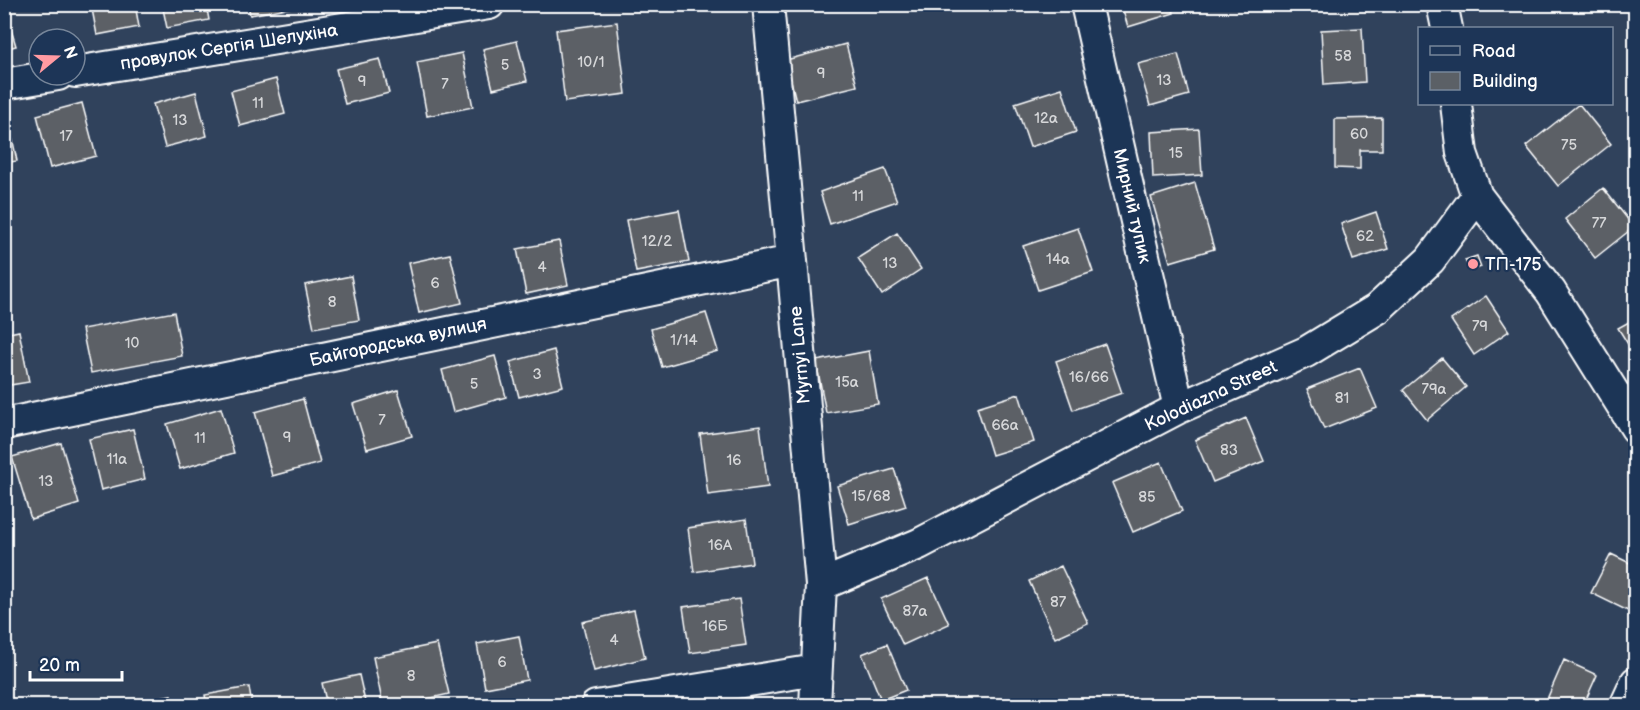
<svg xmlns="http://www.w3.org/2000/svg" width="1640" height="710" font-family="'Balsamiq Sans',sans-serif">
<rect width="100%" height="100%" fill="#30425c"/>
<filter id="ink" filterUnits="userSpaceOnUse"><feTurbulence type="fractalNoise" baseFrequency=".0167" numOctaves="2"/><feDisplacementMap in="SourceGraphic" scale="12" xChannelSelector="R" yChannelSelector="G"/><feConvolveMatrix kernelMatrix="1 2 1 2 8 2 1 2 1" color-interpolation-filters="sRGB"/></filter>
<g filter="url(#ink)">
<!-- building -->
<path fill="#5b6066" stroke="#fff" stroke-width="1.5" d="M91,4H135L139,27L97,35Z
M162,4H206L209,20L167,28Z
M248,4H292L293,7L250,15Z
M1121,4H1172L1174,13L1128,27Z
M4,6L16,46L4,49Z
M617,22L626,94L565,102L556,30Z
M1362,28L1365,82L1324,85L1321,30Z
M517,41L527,81L493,89L483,49Z
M846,44L857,86L796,101L786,60Z
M462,53L473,107L427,116L417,62Z
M1178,54L1189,95L1150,106L1138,64Z
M380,59L389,93L345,104L336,69Z
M276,79L285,114L240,126L231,91Z
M1062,88L1076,132L1030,147L1015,103Z
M196,92L207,136L165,147L153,104Z
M82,103L96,156L50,168L37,115Z
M1579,104L1611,144L1558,186L1526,146Z
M8,118L17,161L4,163V119Z
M1382,118V150H1360V169L1335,168V119Z
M1199,129L1202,175L1153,178L1151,132Z
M885,169L897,201L830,224L820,192Z
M1195,183L1214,249L1170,262L1151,197Z
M1603,188L1634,227L1595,258L1565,219Z
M679,210L689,262L636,272L626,220Z
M1376,212L1388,249L1353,260L1341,224Z
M1078,228L1093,272L1038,290L1023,246Z
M897,233L921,269L882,295L858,258Z
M559,241L568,285L526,294L517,249Z
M450,254L462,303L419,313L408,263Z
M1477,256L1481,267L1470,271L1465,260Z
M351,276L359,320L314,328L305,285Z
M1486,296L1509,331L1474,355L1451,320Z
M174,312L182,356L91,373L82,329Z
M706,313L718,351L662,367L651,329Z
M1636,318V357L1618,328Z
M19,331L29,382L4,386V334Z
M1105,344L1122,393L1073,410L1056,361Z
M554,350L563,386L519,397L510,362Z
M869,351L878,404L826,413L816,361Z
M495,356L506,397L453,412L442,370Z
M1442,358L1466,387L1427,420L1403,390Z
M1360,368L1377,408L1324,429L1307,389Z
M398,390L412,436L367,449L353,404Z
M1019,394L1034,442L992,455L977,407Z
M303,399L320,463L272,476L255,412Z
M221,408L234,453L180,469L167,424Z
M1246,418L1264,461L1213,482L1195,440Z
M760,426L768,487L708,495L700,434Z
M133,429L145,479L101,490L89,439Z
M61,443L79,504L31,519L12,457Z
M1161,462L1182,511L1133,532L1112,483Z
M894,469L906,506L849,524L837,486Z
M746,519L752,563L694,572L688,528Z
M1611,554L1636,566V600L1630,612L1591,593Z
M1061,566L1088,623L1055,638L1029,581Z
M928,578L949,624L903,645L881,599Z
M739,599L746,645L690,653L683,607Z
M634,610L645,658L594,671L582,622Z
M519,636L527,680L485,688L477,644Z
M437,644L449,694L396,706H383L373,657Z
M887,644L906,690L881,700L862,654Z
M1564,660L1597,675L1583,706H1544Z
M359,675L366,706H327L322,683Z
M249,687L252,706H207L205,695Z
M171,695L173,706H135V702Z"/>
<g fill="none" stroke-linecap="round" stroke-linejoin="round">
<defs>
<path id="minor" d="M768,4L792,261L821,585L815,706
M1086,4L1179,408
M1442,4L1447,28
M75,72L489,4
M4,84L58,75
M1456,104L1462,153L1477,196L1551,292L1636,428
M4,424L792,261
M821,585L919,544L1179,408L1306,352L1377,309L1430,260L1477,196
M596,706L816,670
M1625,706L1636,682"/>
</defs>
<!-- minor casing -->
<use href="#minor" stroke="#fff" stroke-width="34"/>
<!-- minor -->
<use href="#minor" stroke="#1d3557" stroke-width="30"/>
</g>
</g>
<!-- markers -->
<circle fill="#ff9aa2" stroke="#1d3557" stroke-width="2" cx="1473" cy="264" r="6"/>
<g text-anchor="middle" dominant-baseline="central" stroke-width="4.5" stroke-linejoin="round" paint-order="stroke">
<!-- number labels -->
<g font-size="15" fill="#d6d7d9">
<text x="1343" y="56">58</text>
<text x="591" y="62">10/1</text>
<text x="505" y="65">5</text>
<text x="821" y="73">9</text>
<text x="1164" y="80">13</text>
<text x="362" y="81">9</text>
<text x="445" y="84">7</text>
<text x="258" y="103">11</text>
<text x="1046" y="118">12а</text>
<text x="180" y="120">13</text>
<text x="1359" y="134">60</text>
<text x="66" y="136">17</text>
<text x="1569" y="145">75</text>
<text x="1176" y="153">15</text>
<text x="858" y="196">11</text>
<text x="1599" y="223">77</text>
<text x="1365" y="236">62</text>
<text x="657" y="241">12/2</text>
<text x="1058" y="259">14а</text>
<text x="890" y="263">13</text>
<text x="542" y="267">4</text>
<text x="435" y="283">6</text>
<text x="332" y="302">8</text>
<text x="1480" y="326">79</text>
<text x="684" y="340">1/14</text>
<text x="132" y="343">10</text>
<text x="537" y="374">3</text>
<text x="1089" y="377">16/66</text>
<text x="847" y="382">15а</text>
<text x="474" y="384">5</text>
<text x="1434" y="389">79а</text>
<text x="1342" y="398">81</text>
<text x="382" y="420">7</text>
<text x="1005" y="425">66а</text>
<text x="287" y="437">9</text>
<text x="200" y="438">11</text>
<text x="1229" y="450">83</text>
<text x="117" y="459">11а</text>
<text x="734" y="460">16</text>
<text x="46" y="481">13</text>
<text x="871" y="496">15/68</text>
<text x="1147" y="497">85</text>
<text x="720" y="545">16А</text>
<text x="1058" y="602">87</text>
<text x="915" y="611">87а</text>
<text x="715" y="626">16Б</text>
<text x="614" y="640">4</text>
<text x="502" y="662">6</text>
<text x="411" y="676">8</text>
</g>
<!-- street labels -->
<g font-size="18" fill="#fff" stroke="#1d3557">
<text transform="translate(229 47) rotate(-9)">провулок Сергія Шелухіна</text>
<text transform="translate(1132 206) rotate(77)">Мирний тупик</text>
<text transform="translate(398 342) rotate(-12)">Байгородська вулиця</text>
<text transform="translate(800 355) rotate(-95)">Myrnyi Lane</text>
<text transform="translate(1211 396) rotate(-25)">Kolodiazna Street</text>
</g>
<!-- poi labels -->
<g font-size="18" fill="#fff" stroke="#1d3557" text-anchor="start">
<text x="1485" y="264">ТП-175</text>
</g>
</g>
<!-- margin -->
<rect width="1640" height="710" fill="none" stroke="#1d3557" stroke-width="24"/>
<rect x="12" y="12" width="1616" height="686" fill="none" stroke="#fff" stroke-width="2" filter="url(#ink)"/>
<!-- legend -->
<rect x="1418" y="27" width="195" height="78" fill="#1d3557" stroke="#77869a" stroke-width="1.5"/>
<rect x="1430" y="46" width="30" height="9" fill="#1d3557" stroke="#77869a" stroke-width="1.5"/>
<text x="1472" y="57" font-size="18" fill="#ffffff">Road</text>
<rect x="1430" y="72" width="30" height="18" fill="#5b6066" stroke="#77869a" stroke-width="1.5"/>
<text x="1472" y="87" font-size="18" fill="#ffffff">Building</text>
<!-- north arrow -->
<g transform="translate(57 57) rotate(71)"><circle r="28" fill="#1d3557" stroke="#77869a" stroke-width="1.5"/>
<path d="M0-4.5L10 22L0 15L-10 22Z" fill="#ff9aa2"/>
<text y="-9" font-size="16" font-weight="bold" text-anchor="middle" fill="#ffffff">N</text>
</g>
<!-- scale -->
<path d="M30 671v9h92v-9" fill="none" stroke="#ffffff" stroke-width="3"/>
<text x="39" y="671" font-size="18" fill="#ffffff" stroke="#1d3557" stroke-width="4.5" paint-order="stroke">20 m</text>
</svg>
